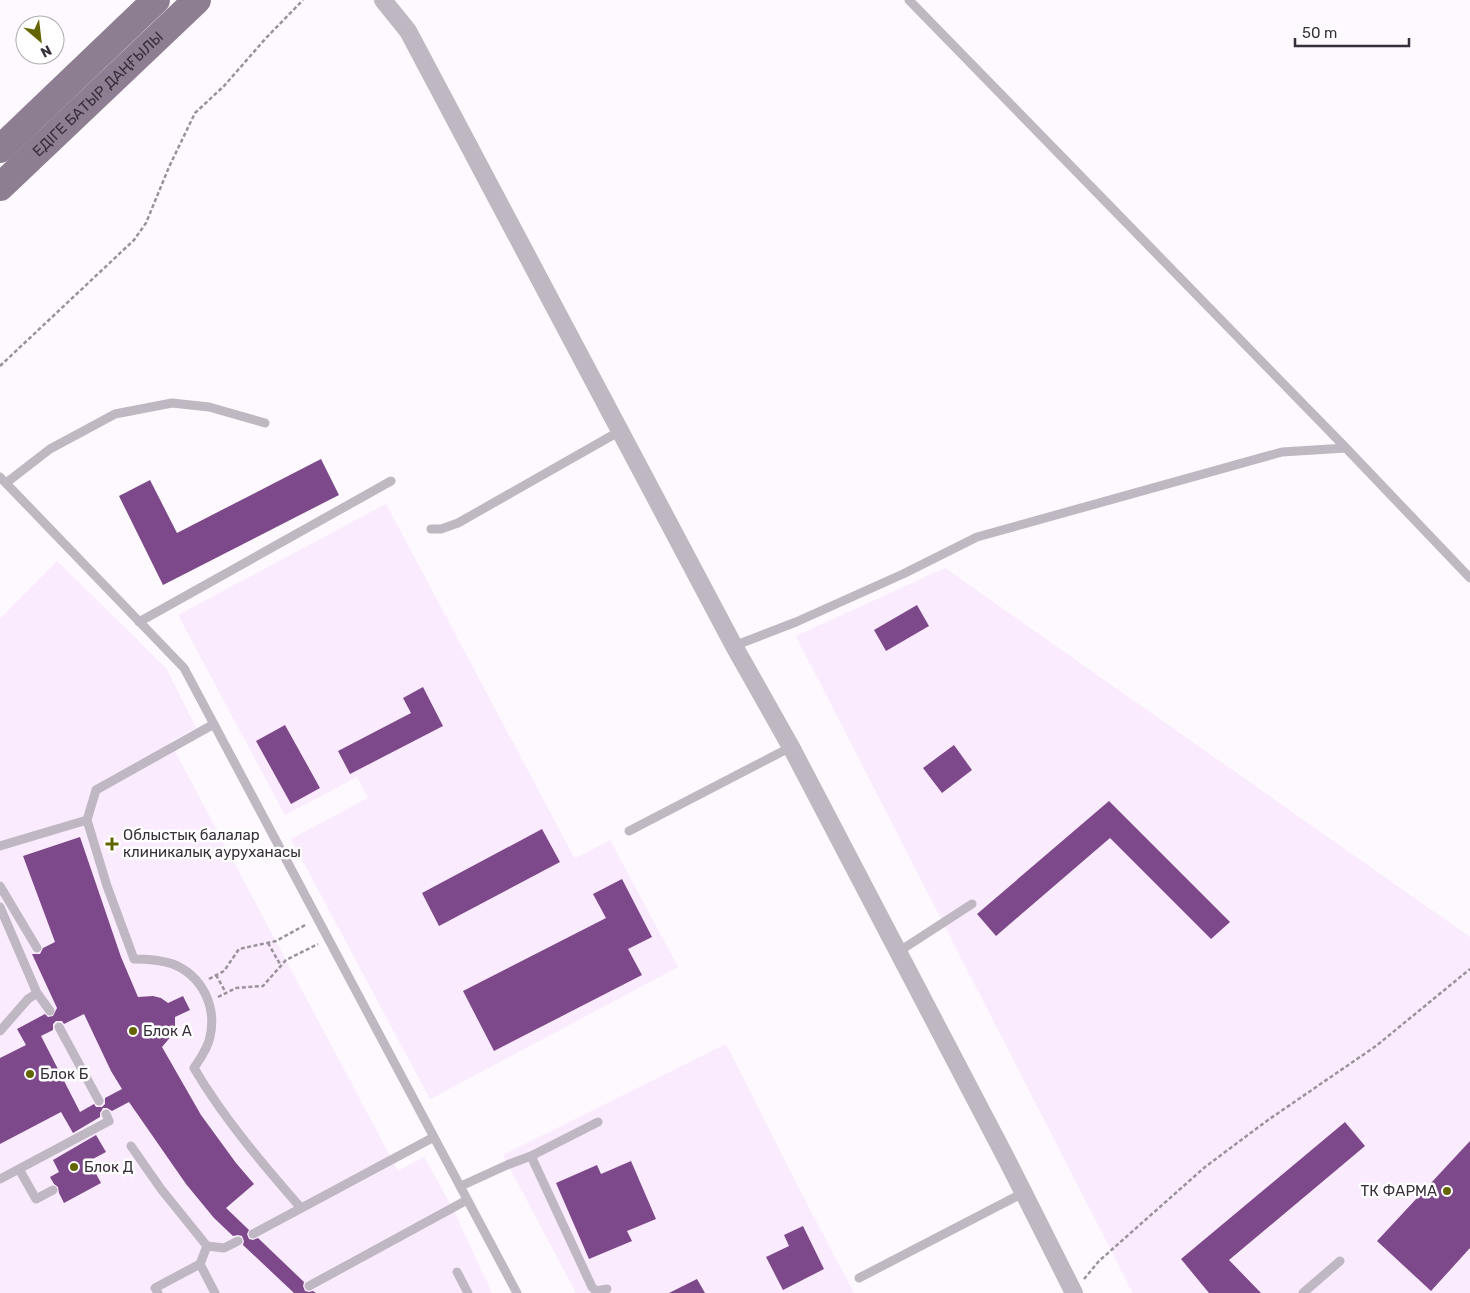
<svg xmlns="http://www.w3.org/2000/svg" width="1470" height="1293" font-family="Rubik,sans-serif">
<rect width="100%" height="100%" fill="#fdf9fe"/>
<!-- built -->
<path fill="#faebfe" d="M386,504L575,859L610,840L678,967L430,1099L291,839L368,798L357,777L285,815L178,615Z
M57,561L166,668L196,728L170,742L398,1171L424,1157L452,1207L492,1293H0V619Z
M945,568L1470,937V1293H1133L796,636Z
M726,1044L809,1208L854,1293H576L503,1155Z"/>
<!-- building -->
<path fill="#7e498a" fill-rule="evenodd" d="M321,459L339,495L163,585L119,496L150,480L177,533Z
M917,605L929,626L886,651L874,630Z
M423,687L443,726L350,774L338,751L411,713L403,698Z
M285,725L320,788L291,804L256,741Z
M954,745L972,770L942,793L923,768Z
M1109,801L1230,922L1211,939L1110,838L996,936L977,914Z
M542,829L560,862L439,926L422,893Z
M80,837L121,957L138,997L153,996L161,998L168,1003L183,996L190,1010L175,1017V1028L173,1034L162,1047L201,1115L236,1163L254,1184L226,1208L249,1230L247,1234L249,1239L253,1240L258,1238L304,1282L303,1286L305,1291L309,1292L313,1291L316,1293H294L243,1245L244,1241L242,1236L238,1235L233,1236L214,1218L186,1184L129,1102L112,1111L107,1108H103L100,1113V1117L73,1133L61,1112L0,1144V1058L26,1045L17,1029L45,1014L48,1017L53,1016L57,1008L32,954H40L43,948L55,942L23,856ZM84,1014L111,1071L122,1089L105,1098V1104L102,1107H96L94,1104L80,1112L41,1036L53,1030V1024L56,1021H62L64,1024Z
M622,879L652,937L628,949L642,975L494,1051L463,991L606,918L593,894Z
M1345,1122L1365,1146L1229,1260L1261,1293H1209L1181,1259Z
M96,1135L106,1152L89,1161L101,1183L64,1203L59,1193L58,1187L54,1184L50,1177L59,1172L53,1160Z
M1470,1141V1248L1431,1291L1377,1241Z
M631,1161L656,1219L627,1231L632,1241L589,1259L556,1183L597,1165L601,1174Z
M803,1226L824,1269L783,1290L766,1257L789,1246L784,1235Z
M697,1279L705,1293H669Z"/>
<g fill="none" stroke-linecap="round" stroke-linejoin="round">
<!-- path -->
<path stroke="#99939a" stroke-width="2.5" stroke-dasharray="4 2.5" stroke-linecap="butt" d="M0,366L134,240L146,223L169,167L195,113L224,86L266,38L303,0
M268,943L281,966
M216,975L226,993
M209,979L224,971L239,949L276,941L307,924
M218,997L236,988L263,986L286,960L318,944
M1084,1279L1099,1261L1205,1167L1268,1120L1376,1046L1470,969"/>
<!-- service -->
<path stroke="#bfb7c1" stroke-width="9" d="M909,0L1346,448L1470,578
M0,477L184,668L517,1293
M6,483L50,449L115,414L172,403L209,407L265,423
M431,529H441L458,523L620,431
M139,622L391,481
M734,646L796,622L903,574L977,537L1282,452L1346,448
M214,724L96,790L87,820L107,886L134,959C147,959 161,960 173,964C202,976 217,1006 210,1037C208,1048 200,1059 194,1068C224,1119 262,1163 301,1208
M629,831L791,747
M0,846L87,820
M0,886L37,948
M0,907L37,993L50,1011
M898,952L972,904
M59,1027L99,1101
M0,1031L28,999L37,993
M131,1146L161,1189L207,1246L224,1248L238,1241
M531,1156L592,1287L596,1291L607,1289
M19,1169L36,1199L53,1190
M0,1179L109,1121L106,1114
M461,1186L507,1165L531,1156L598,1122
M253,1234L434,1137
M200,1264L207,1246
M457,1272L468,1293
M859,1278L1023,1193
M309,1286L467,1200
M158,1293L155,1288L200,1264L215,1293
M1303,1293L1340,1261"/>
<!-- minor -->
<path stroke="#bfb7c1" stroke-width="18" d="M383,0L408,31L734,646L791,747L1006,1158L1074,1293"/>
<!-- primary -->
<g stroke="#8d7e91" stroke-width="28">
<path d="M0,149L156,0"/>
<path id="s1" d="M0,187L197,0"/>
</g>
</g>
<!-- markers -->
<g fill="#656500" stroke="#fff" stroke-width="2">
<path d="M109.5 836.5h5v5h5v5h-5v5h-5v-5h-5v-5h5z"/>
<circle cx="133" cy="1031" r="5"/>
<circle cx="30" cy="1074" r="5"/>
<circle cx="74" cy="1167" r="5"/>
<circle cx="1447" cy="1191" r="5"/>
</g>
<g text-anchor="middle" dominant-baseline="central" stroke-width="5" stroke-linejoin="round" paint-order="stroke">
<!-- street labels -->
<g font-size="15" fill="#372f39" stroke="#fff">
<text stroke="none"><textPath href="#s1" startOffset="135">ЕДІГЕ БАТЫР ДАҢҒЫЛЫ</textPath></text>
</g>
<!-- poi labels -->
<g font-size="15" fill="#372f39" stroke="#fff" text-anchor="start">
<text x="123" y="835">Облыстық балалар<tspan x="123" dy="17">клиникалық ауруханасы</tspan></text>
<text x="143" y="1031">Блок А</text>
<text x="40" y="1074">Блок Б</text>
<text x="84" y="1167">Блок Д</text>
<text x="1437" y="1191" text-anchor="end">ТК ФАРМА</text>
</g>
</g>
<!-- north arrow -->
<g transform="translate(40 40) rotate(152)"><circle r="24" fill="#ffffff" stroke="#afacb0"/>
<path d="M0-4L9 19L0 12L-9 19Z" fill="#656500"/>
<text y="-8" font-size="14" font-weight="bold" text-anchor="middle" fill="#372f39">N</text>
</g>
<!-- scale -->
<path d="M1295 38v8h114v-8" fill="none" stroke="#372f39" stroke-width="2.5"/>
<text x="1302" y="38" font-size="15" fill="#372f39" stroke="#ffffff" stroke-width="4" paint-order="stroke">50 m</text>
</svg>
